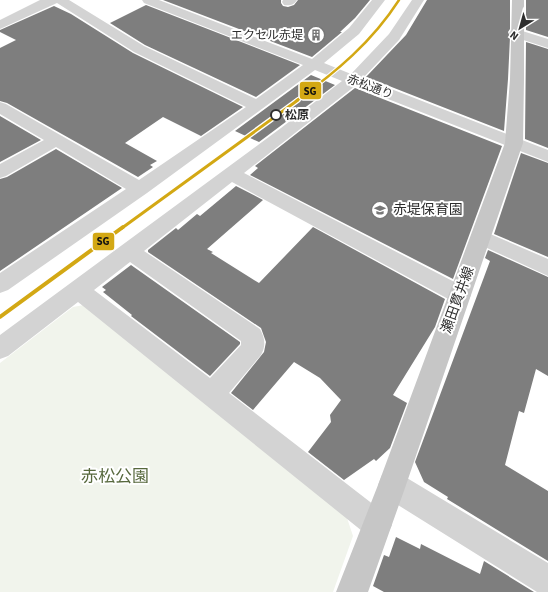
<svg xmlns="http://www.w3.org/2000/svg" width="548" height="592" font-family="'Source Sans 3','Noto Sans JP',sans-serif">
<rect width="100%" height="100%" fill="#fff"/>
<!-- green -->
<path fill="#f1f4ec" d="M84,305L344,509L353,536L333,592H0V363L73,307Z"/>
<!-- building -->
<path fill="#7e7e7e" d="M163,0H281V3L283,6L288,7L294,5L298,0H370L355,18L340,32H342L312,57Z
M427,0H510V29L508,32L510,37L508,79L504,131L366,77L406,35Z
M526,0H548V37L526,30Z
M146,5L300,65L256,97L145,45L110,23Z
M54,6L71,14L133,53L243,107L201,136L163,117L125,143L157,161L150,165L153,167L138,177L7,103L0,101V48L16,40L0,32V30Z
M526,42L548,49V148L525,139Z
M311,75L335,85L259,142L235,131Z
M355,88L502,146L453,279L250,175L258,168L255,166Z
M0,116L41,140L0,162Z
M56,149L122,188L0,271V179L7,177Z
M521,153L548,163V257L494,234Z
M236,186L263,200L207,249L213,252L211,253L259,283L313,227L445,299L435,327L393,395L407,403L390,448L376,461L374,459L344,480L308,452L331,422L330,415L341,400L320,378L294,362L253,410L231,393L264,352L266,342L261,328L148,252V250L176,228L178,230L197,214L200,216Z
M488,250L548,277V376L536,369L524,413L519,411L505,465L548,491V561L447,499L448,497L424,482L415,462L490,261L485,258Z
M131,265L240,342V344L210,376L131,316L132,315L103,292L106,290L102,287Z
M396,537L420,549L421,544L480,574L484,561L534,592H384L373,586L384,555L389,557Z"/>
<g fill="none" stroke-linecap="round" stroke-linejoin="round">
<!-- minor -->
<path fill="#d3d3d3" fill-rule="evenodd" d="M40,0H69L144,46L256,99L303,65L144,3L142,0H159L312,59L349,28L372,0H385L359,34L324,63L351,74L389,34L412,0H424L399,40L363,78L548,150V162L355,86L244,173L468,289L471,295L468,301L460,304L452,301L232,182L144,251L260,329C265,338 266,346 261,355L229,393L387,515L392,525L387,535L377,540L367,535L78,302L8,356L0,359V335L281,128L342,81L315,70L147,193L8,290L0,293V273L126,189L56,147L6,176L0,178V164L44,140L0,114V102L6,104L139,180L246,107L134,52L57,3L0,29V20ZM130,262L241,341V345L210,378L94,290Z
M283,0H297C294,5 289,6 284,5L282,2Z
M516,29L548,39V48L511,36L509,33L511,30Z
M481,230L548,259V276L474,242L471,237L474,232Z
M392,471L402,475L548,563V592H537L382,495L378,485L382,475Z"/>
<!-- major -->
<path fill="#c6c6c6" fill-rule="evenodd" d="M512,0H524V79L523,143L406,485L368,592H336L378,485L505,143L510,79Z"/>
<defs>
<path id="rail-1-far2" d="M296,101C336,72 372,42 399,0"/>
<path id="rail-1-far1" d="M122,228L298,100"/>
<path id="rail-1" d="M0,317L123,227"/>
</defs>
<!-- rail-1-far2 casing -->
<use href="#rail-1-far2" stroke="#fff" stroke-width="4.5"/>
<!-- rail-1-far1 casing -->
<use href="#rail-1-far1" stroke="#fff" stroke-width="5.5"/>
<!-- rail-1 casing -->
<use href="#rail-1" stroke="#fff" stroke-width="7"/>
<!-- rail-1-far2 -->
<use href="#rail-1-far2" stroke="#d3a814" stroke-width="2.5"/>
<!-- rail-1-far1 -->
<use href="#rail-1-far1" stroke="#d3a814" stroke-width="3"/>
<!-- rail-1 -->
<use href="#rail-1" stroke="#d3a814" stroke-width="4"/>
</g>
<!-- icons -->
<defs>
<symbol id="building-ring" viewBox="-11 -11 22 22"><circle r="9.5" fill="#fff" stroke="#777" stroke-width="1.5"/><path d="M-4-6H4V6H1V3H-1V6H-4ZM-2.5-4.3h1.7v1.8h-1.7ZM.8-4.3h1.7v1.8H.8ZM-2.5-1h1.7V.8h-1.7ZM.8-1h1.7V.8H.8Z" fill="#777"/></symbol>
<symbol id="school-ring" viewBox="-11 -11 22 22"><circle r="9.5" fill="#fff" stroke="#777" stroke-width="1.5"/><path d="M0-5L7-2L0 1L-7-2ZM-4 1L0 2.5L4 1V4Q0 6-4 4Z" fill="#777"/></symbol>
</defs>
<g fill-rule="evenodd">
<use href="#building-ring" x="306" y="25" width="20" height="20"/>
<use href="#school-ring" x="370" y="200" width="20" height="20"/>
</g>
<!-- markers -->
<circle fill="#fff" stroke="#2e2e2e" stroke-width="2" cx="276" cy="115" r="5"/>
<g text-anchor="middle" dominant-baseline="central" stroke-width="4" stroke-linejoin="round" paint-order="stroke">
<!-- far-poi labels -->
<g font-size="12" fill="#2e2e2e" stroke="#fff" text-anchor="end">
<text x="303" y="35">エクセル赤堤</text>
</g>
<!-- far-street labels -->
<g font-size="12" fill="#2e2e2e" stroke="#fff">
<text transform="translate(370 87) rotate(21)">赤松通り</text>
</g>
<!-- far-stop labels -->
<g font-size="12" font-weight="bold" fill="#2e2e2e" stroke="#fff" text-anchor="start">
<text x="285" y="115">松原</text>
</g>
<!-- poi labels -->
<g font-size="14" fill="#2e2e2e" stroke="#fff" text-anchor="start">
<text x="393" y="210">赤堤保育園</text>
</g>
<!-- street labels -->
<g font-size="14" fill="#2e2e2e" stroke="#fff">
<text transform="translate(458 300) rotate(-70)">瀬田貫井線</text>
</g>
<!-- near-park labels -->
<g font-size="17" fill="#57683d" stroke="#fff">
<text x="115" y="477">赤松公園</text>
</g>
</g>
<g stroke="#fff" stroke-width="1.5">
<rect x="299" y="81" width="23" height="19" rx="4" fill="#d3a814"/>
<rect x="92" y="232" width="23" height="19" rx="4" fill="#d3a814"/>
</g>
<g font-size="11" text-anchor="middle" font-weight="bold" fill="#111">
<text x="310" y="95">SG</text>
<text x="103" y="245">SG</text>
</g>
<!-- north arrow -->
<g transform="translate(520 28) rotate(217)" stroke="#ffffff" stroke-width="3" paint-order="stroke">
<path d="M0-3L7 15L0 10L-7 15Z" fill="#2e2e2e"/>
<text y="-6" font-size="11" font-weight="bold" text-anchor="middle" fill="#2e2e2e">N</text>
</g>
</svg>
